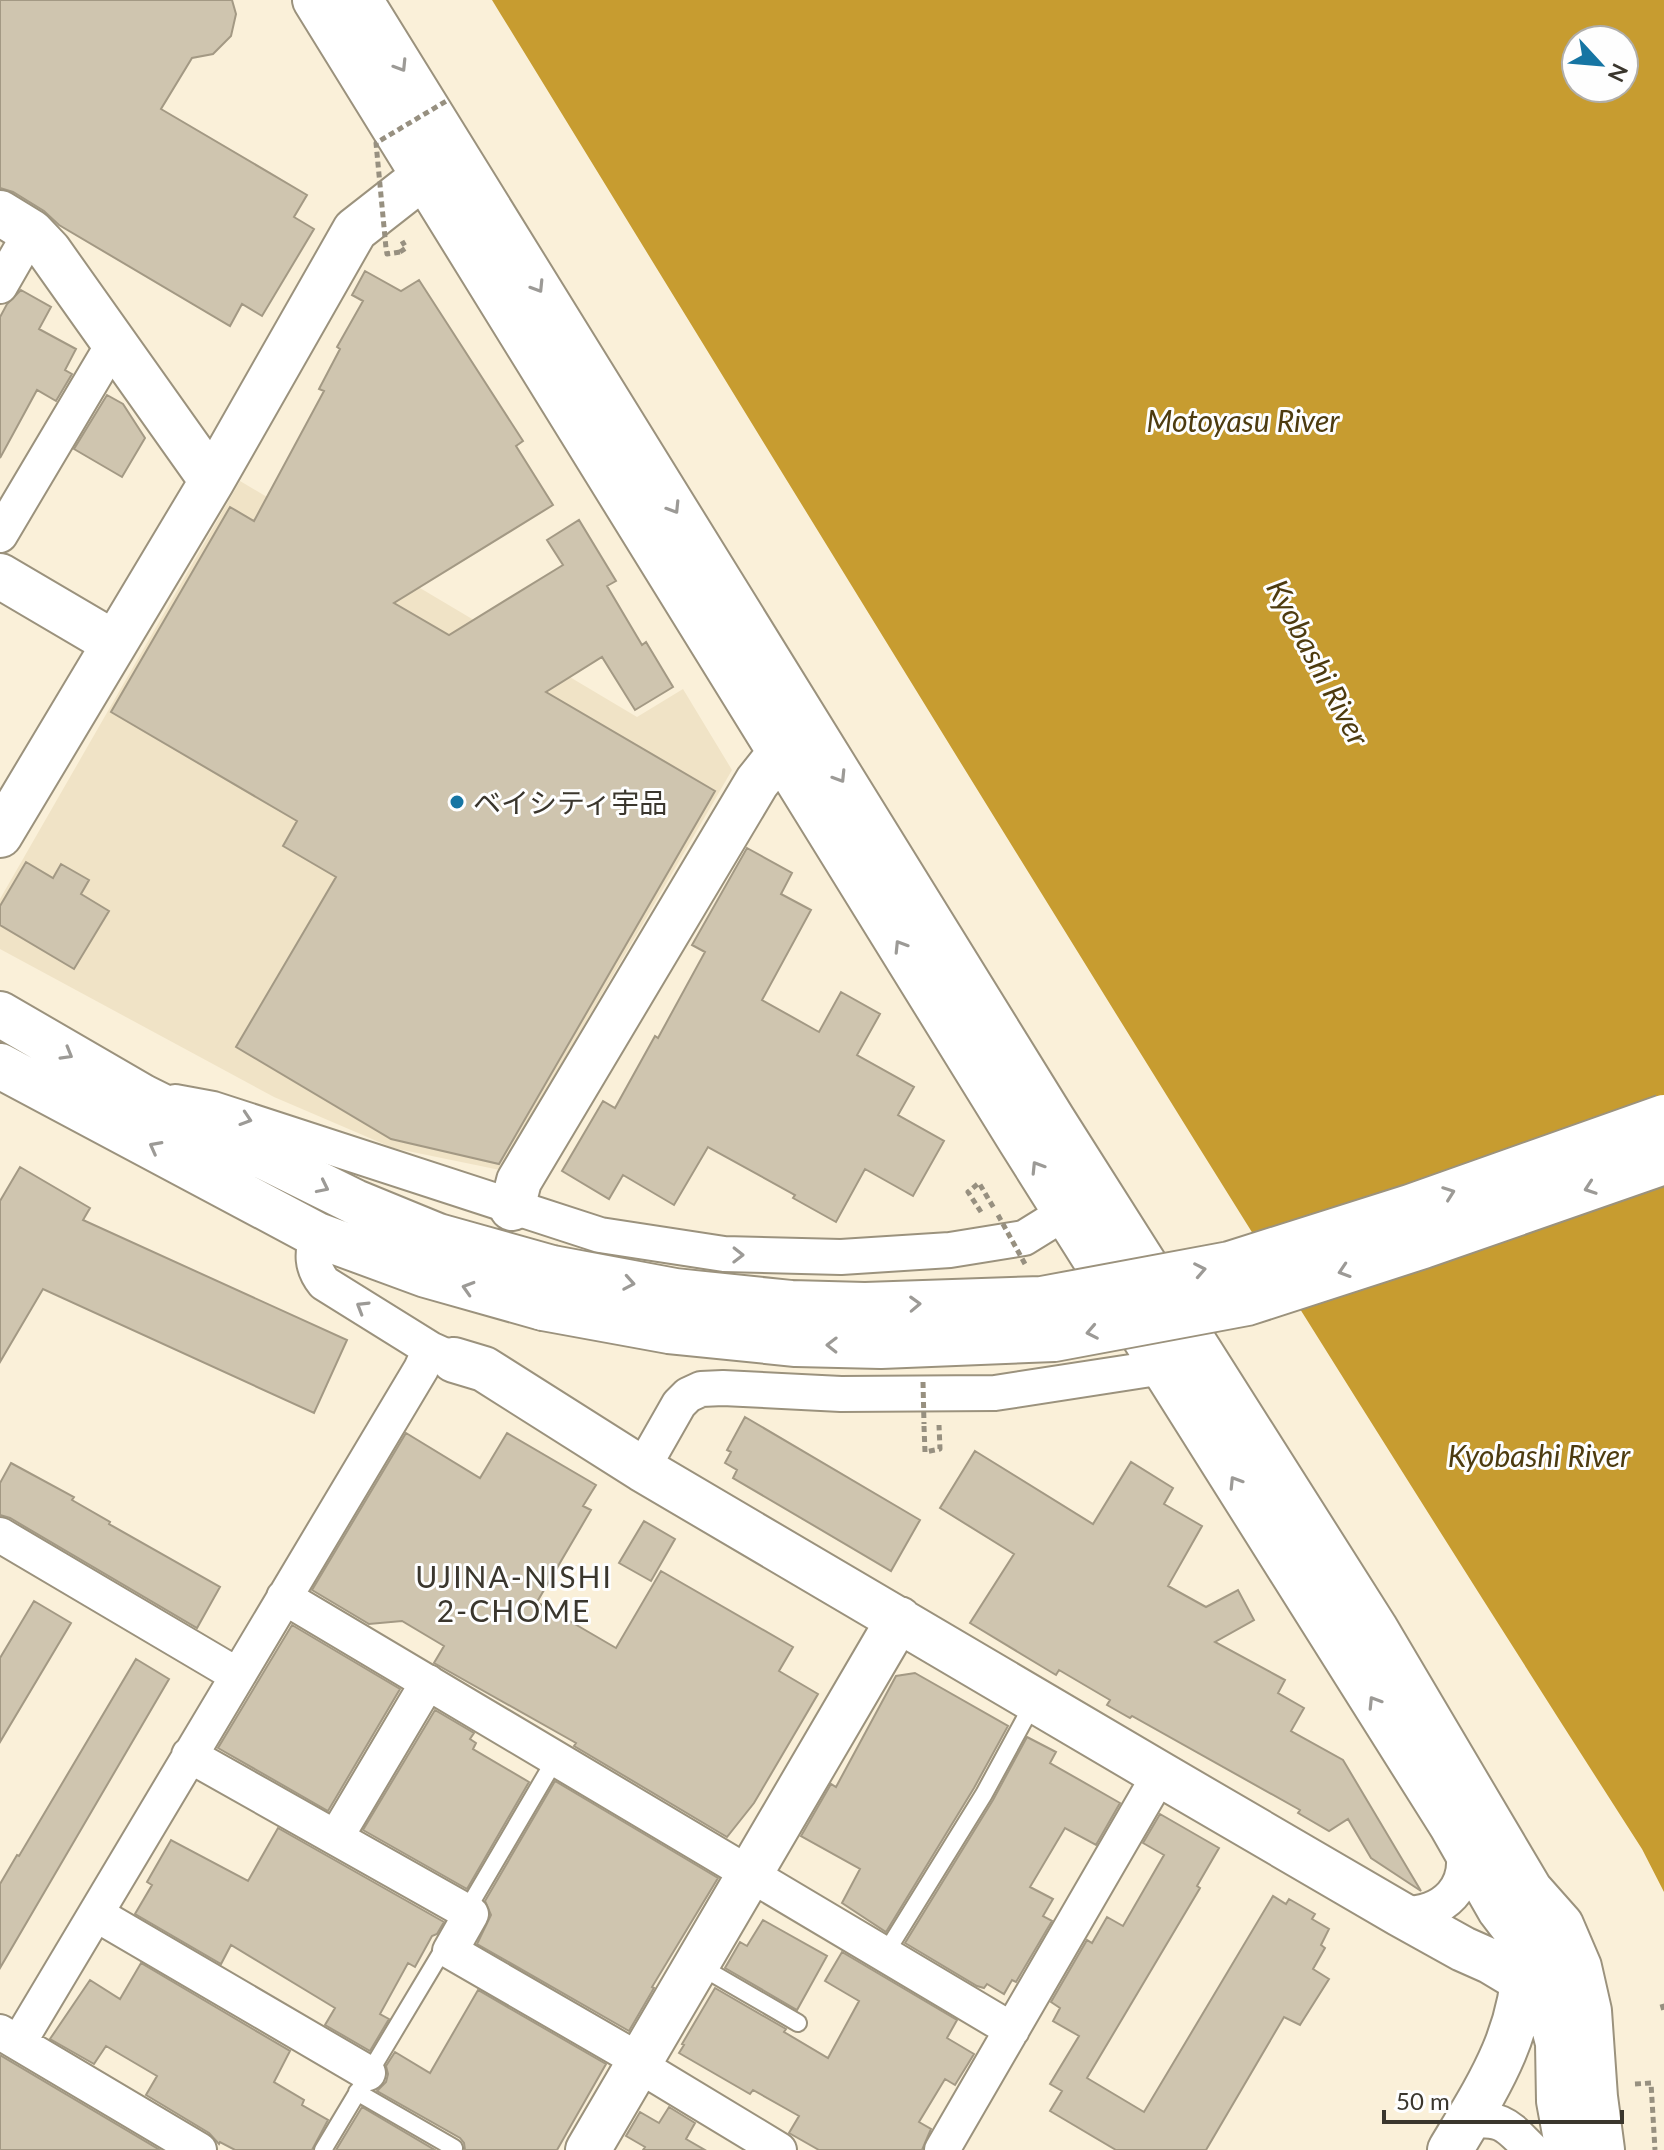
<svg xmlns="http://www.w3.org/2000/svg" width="1664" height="2150" font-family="Lato,'Noto Sans JP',sans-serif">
<rect width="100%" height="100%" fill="#faf0d9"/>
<!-- built -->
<path fill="#f0e3c6" d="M240,481L637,717L683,689L732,770L500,1170L393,1148L274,1097L0,949V899Z"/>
<!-- water -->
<path fill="#c79c30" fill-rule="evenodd" d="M492,0H1664V1892L1642,1849C1250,1238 872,619 492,0ZM1576,40H1624V88H1576Z"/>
<!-- building -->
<path fill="#cfc5af" stroke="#a39984" stroke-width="2" d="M0,0H232L236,14L231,36L213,54L192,58L161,109L307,195L294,217L314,229L262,316L242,304L230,326L59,225L44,211L13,192L0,188Z
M365,271L401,291L419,280L523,441L516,446L553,505L394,603L449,635L563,565L547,540L579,520L616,581L607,586L642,645L646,642L673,687L635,710L602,657L546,692L715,791L499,1164L391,1139L236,1047L336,877L283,846L297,821L111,712L230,507L254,521L324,391L319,389L340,349L337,347L363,301L352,295Z
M21,290L51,307L39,329L76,349L65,370L72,374L56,401L37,390L0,458V317L7,304Z
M107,395L123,404L145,438L122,477L74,449Z
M747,848L792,873L781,894L811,910L762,1000L819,1032L841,992L880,1014L857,1055L914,1087L898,1115L944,1141L913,1196L865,1169L836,1222L793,1198L795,1195L708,1147L674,1205L623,1175L609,1199L562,1171L603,1101L615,1108L655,1036L658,1038L705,952L692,945Z
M26,862L53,878L61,864L89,880L81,894L109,911L74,969L0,925V906Z
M20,1167L90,1208L83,1220L347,1340L314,1413L43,1289L0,1362V1201Z
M745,1417L920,1520L891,1571L733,1478L737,1470L725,1463L731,1452L727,1450Z
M406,1433L480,1478L507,1433L596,1485L583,1506L591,1510L537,1602L616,1648L661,1571L793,1647L779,1671L818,1694L754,1803L727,1837L574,1746L576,1743L434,1663L444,1646L402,1621L369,1624L312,1590Z
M975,1451L1093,1524L1131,1462L1173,1488L1164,1504L1202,1526L1168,1586L1206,1607L1238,1590L1254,1620L1215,1642L1285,1680L1278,1693L1304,1708L1291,1731L1343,1760L1421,1891L1371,1858L1348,1819L1329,1831L1298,1813L1300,1810L1132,1716L1130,1718L1107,1705L1110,1700L1059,1670L1056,1675L970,1623L1014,1554L940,1508Z
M11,1463L74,1497L72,1500L110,1522L109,1524L220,1587L197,1628L10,1518L0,1515V1483Z
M644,1521L675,1539L651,1581L619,1563Z
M34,1601L71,1623L0,1742V1658Z
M292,1625L400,1689L328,1811L218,1748Z
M136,1659L169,1679L0,1968V1884L17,1855L19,1856Z
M915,1673L1008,1726L974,1788L886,1932L842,1903L860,1869L801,1836L831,1784L836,1787L896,1676Z
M435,1710L474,1733L470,1739L476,1743L473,1749L529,1782L467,1889L363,1830Z
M1027,1737L1056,1752L1050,1763L1120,1803L1096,1845L1065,1828L1030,1887L1053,1899L1043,1916L1052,1921L1016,1982L1012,1980L1004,1994L987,1984L984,1988L977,1986L905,1943L993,1800Z
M555,1781L718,1878L652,1987L654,1988L629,2031L477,1944L491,1915L485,1901Z
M1160,1814L1219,1848L1197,1886L1200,1888L1087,2078L1144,2112L1273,1896L1286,1904L1289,1899L1315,1914L1312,1919L1329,1929L1321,1945L1325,1948L1313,1969L1329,1979L1300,2025L1284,2017L1206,2150H1116L1050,2111L1062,2091L1050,2084L1079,2036L1053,2021L1060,2008L1051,2002L1087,1940L1092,1943L1107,1917L1123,1926L1164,1855L1143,1843Z
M278,1828L444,1922L437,1934L432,1936L415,1967L408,1963L380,2014L389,2019L370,2051L325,2025L335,2008L231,1945L221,1964L135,1914L152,1885L147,1882L171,1840L248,1881Z
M763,1920L827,1956L797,2010L725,1968L740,1942L747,1946Z
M842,1952L957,2020L947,2038L974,2054L955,2085L945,2079L919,2122L931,2129L922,2150H819L789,2133L799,2116L753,2090L750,2094L679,2053L684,2045L682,2044L715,1988L786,2029L784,2032L828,2058L859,2001L825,1981Z
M141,1963L290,2051L274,2082L304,2100L302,2105L328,2120L312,2150H235L220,2142L219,2144L209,2133L146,2095L157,2076L106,2046L94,2064L50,2039L90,1980L120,1999Z
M478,1990L606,2064L557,2150H465L464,2143L460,2138L377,2091L386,2082L388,2074L386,2066L395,2052L430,2073Z
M0,2055L160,2150H0Z
M362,2107L435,2150H336Z
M669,2107L695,2123L686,2139L705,2150H643L645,2147L626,2136L640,2112L659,2123Z"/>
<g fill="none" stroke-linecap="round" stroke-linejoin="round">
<defs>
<path id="lane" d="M471,1914V1903L556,1758
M885,1954L984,1794L1034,1702
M698,1965L798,2023
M357,2092L454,2148
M323,2150L441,1953L450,1951"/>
<path id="street" d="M0,286L31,232
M0,535L114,343
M175,1102L213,1109L600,1235L724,1254L841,1257L950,1250L1024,1238L1087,1199
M317,1235C312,1253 311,1267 324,1283L430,1349L450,1358
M642,1469L679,1404L688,1395L701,1389L723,1388L841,1394L995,1393L1183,1364
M0,1535L237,1675
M284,1597L1012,2030
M189,1755L471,1914L450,1951L623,2051L655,2075L779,2150
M336,1837L428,1682
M96,1914L368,2073
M1400,1914C1444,1915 1474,1887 1461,1841
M0,2032L199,2150
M19,2042L421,1369L430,1349
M1467,2121C1504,2117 1507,2126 1532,2150
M942,2150L1160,1774"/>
<path id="secondary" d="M315,0L1020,1140L1452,1826L1500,1910L1526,1944L1542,1981L1558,2043L1559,2101L1568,2150
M360,0L1053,1120L1375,1628L1530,1890L1561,1925L1579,1967L1589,2011L1595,2097L1602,2150
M0,213L31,232L49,251L212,481
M0,576L114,643
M0,835L212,481L355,230L424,176L448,161
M0,1014L143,1097L355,1202L438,1236L552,1268
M0,1066L317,1235L426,1275L543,1308
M512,1208L519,1181L757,782L780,753L804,738
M454,1360L484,1369L642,1469L1160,1774L1400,1914L1463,1949L1490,1961L1515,1976L1548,2007
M588,2150L899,1619
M1450,2150C1489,2085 1522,2036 1525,1958"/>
</defs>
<!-- lane casing -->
<use href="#lane" stroke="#9b927d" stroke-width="20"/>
<!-- street casing -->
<use href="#street" stroke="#9b927d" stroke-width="38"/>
<!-- secondary casing -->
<use href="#secondary" stroke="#9b927d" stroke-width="48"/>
<!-- path -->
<path stroke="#979080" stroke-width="5" stroke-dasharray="6 4" stroke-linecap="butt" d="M400,252L406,248L402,241
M981,1212L968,1192L979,1183L995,1210
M924,1426L925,1452L940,1449L939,1425
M1662,2004L1664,2011
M1635,2084L1651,2083L1655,2150"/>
<!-- lane -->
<use href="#lane" stroke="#fff" stroke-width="16"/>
<!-- street -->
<use href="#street" stroke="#fff" stroke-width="34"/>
<!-- secondary -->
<use href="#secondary" stroke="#fff" stroke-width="44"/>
<defs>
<path id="secondary-bridge" d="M552,1268L675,1291L791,1303L865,1305L1042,1299L1230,1264L1410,1207L1664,1117
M543,1308L669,1331L796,1344L881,1346L1054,1339L1247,1303L1423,1246L1664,1162"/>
</defs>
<!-- secondary-bridge casing -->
<use href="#secondary-bridge" stroke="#9b927d" stroke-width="48" stroke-linecap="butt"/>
<!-- path-bridge -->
<path stroke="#979080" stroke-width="5" stroke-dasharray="6 4" stroke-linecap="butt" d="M400,252L387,254L386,248L376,143L448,100
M998,1215L1025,1264
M923,1382L924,1424"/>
<!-- secondary-bridge -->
<use href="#secondary-bridge" stroke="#fff" stroke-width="44"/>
</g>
<!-- one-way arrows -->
<defs><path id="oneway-chevron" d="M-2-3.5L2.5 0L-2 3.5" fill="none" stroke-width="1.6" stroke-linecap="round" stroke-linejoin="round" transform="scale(2)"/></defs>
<g stroke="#9c9a96">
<use href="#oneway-chevron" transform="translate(401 66) rotate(58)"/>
<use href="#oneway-chevron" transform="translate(538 287) rotate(58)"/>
<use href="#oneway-chevron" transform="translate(674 508) rotate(58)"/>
<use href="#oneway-chevron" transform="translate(840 777) rotate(58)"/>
<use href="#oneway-chevron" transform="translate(900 946) rotate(-122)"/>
<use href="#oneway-chevron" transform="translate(67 1054) rotate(30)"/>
<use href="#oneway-chevron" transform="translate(246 1119) rotate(18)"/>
<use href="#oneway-chevron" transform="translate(155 1147) rotate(-152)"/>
<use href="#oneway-chevron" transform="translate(1037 1167) rotate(-122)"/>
<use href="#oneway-chevron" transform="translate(323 1187) rotate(26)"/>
<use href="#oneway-chevron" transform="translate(1590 1188) rotate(161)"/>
<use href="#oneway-chevron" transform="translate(1449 1193) rotate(-20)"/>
<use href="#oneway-chevron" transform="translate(738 1255) rotate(1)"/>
<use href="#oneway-chevron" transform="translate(1200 1270) rotate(-11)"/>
<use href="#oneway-chevron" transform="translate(1344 1271) rotate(162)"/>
<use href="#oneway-chevron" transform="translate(629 1283) rotate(10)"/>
<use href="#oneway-chevron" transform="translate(468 1288) rotate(-163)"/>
<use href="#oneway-chevron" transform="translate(915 1304) rotate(-2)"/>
<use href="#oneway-chevron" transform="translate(362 1307) rotate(-149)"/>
<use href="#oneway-chevron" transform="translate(1092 1332) rotate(169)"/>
<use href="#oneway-chevron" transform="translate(832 1345) rotate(-179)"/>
<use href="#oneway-chevron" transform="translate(1235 1482) rotate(-122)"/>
<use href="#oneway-chevron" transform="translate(1374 1702) rotate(-122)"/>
</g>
<!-- markers -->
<circle fill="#1675a3" stroke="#fefefe" stroke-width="3" cx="457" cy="802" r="8"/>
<g text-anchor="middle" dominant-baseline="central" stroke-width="6" stroke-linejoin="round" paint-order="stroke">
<!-- poi labels -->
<g font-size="28" fill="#3a362d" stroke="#fefefe" text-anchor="start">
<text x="473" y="802">ベイシティ宇品</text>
</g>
<!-- water labels -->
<g font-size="30" font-style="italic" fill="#4d3b0f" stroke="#fefefe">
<text x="1243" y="420">Motoyasu River</text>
<text transform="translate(1319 662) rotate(62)">Kyobashi River</text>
<text x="1539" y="1455">Kyobashi River</text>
</g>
<!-- neighbourhood labels -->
<g font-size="30" letter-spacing="2" fill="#3a362d" stroke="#fefefe">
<text x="514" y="1576">UJINA-NISHI<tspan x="514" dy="34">2-CHOME</tspan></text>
</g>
</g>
<!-- north arrow -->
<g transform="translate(1600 64) rotate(116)"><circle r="38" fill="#fefefe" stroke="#b0aeaa" stroke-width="2"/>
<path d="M0-6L14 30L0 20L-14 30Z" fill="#1675a3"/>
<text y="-12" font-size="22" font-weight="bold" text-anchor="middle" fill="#3a362d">N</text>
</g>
<!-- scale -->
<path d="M1384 2110v12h238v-12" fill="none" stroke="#3a362d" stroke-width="4"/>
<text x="1396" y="2110" font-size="24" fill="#3a362d" stroke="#fefefe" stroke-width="6" paint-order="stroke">50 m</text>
</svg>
